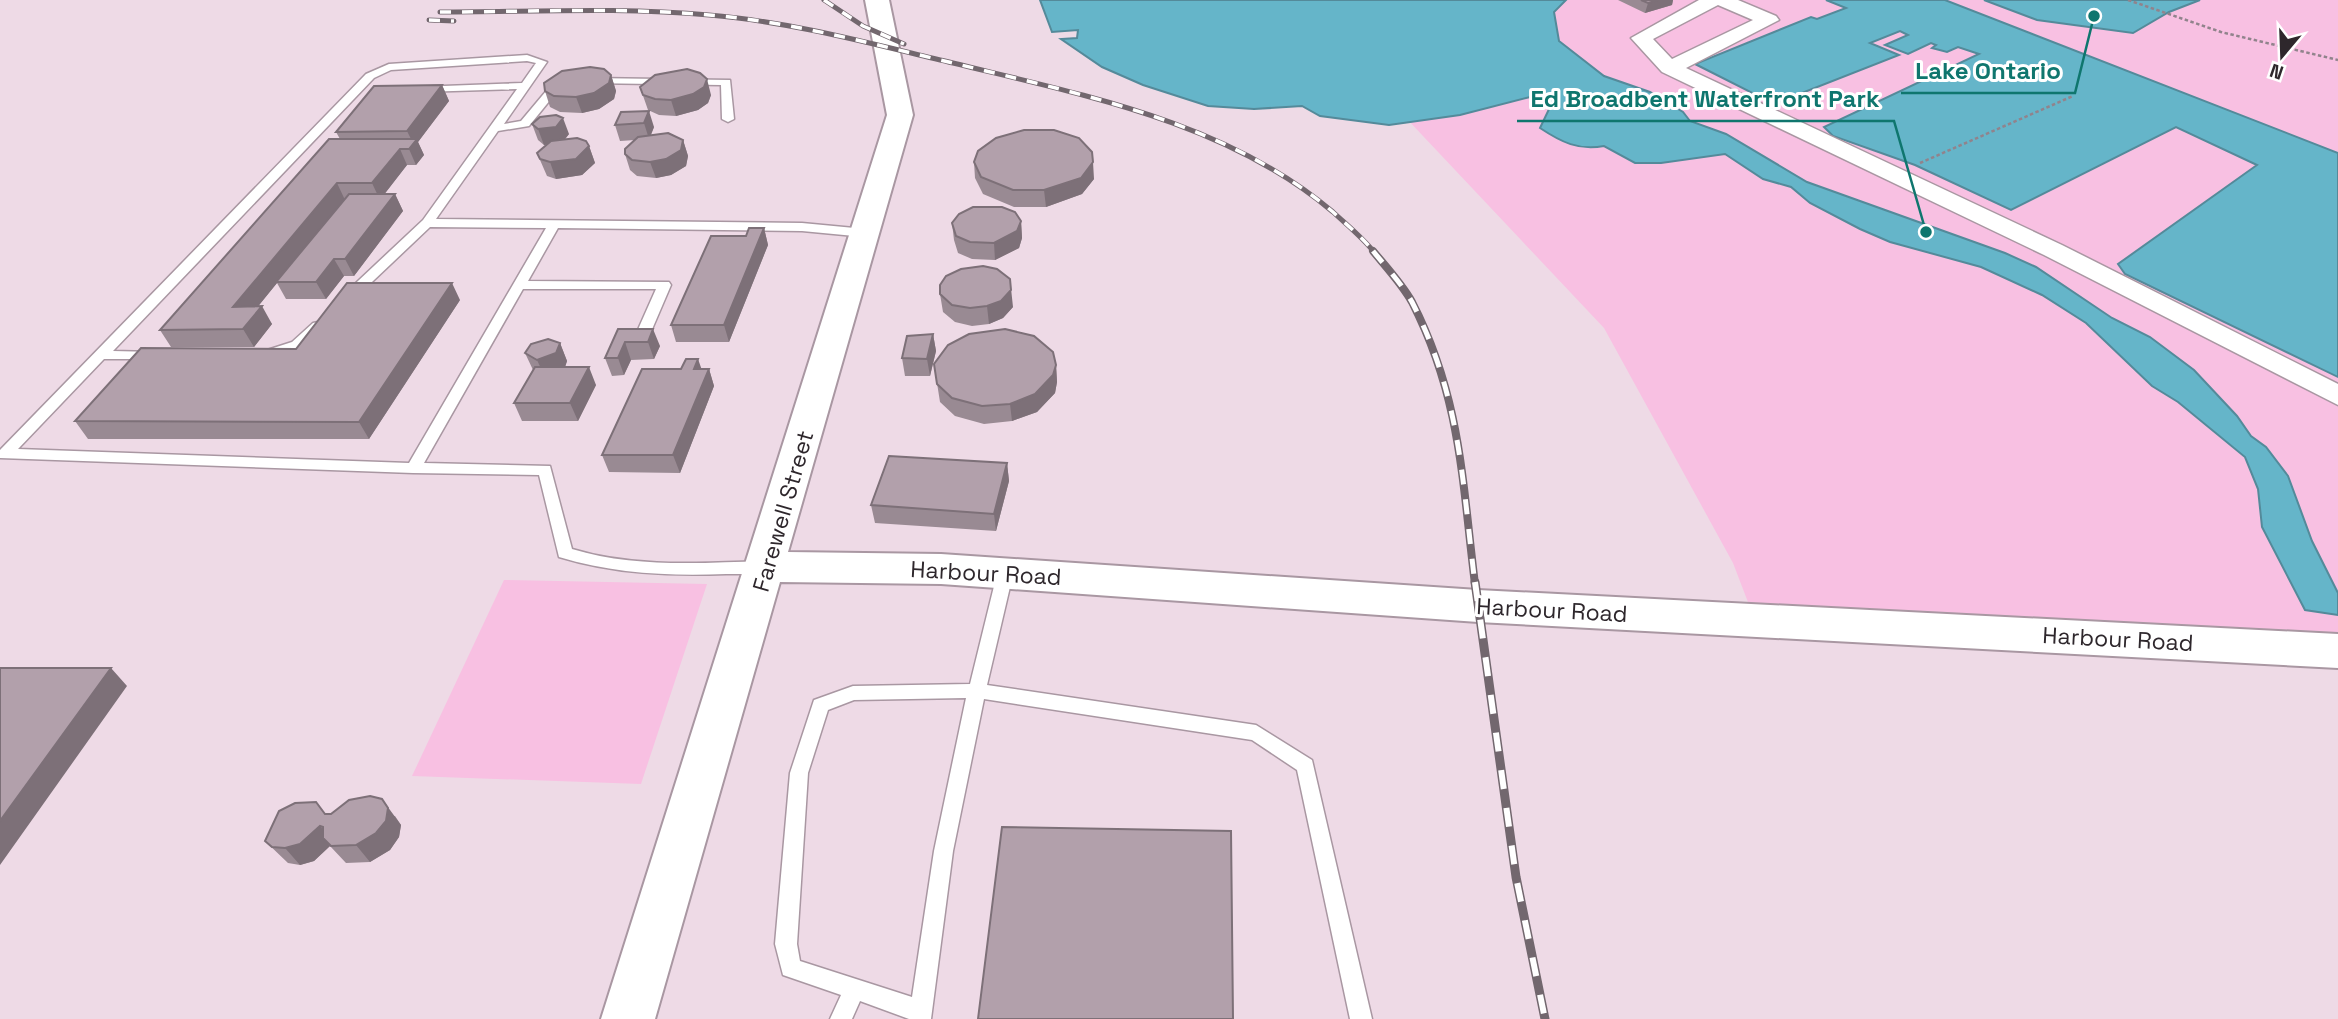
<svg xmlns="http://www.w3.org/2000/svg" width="2338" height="1019" font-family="'Space Grotesk',sans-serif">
<rect width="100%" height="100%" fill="#eedae6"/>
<!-- green -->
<path fill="#f8c0e2" d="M1517,0H2338V642L1751,610L1733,563L1604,328L1390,101Z
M504,580L707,584L641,784L412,776Z"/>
<!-- water -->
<path fill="#65b5c9" stroke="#548a9a" stroke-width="2" d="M1040,0H1566L1554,12L1559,41L1604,76L1650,92L1683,112L1690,121L1726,134L1807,182L2005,253L2036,267L2112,318L2150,337L2194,370L2237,416L2251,436L2266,447L2288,476L2312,541L2338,593V615L2305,610L2262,527L2258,489L2245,457L2178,402L2152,386L2086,323L2042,295L1981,267L1890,242L1860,229L1810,203L1791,187L1763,179L1725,154L1661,163H1635L1604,146C1579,151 1561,142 1540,128L1551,105L1530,97L1460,115L1389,125L1320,116L1302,106L1254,109L1208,106L1143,85L1102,67L1061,39L1077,38L1078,30L1052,32Z
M1826,0H1945L2338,153V377L2125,274L2118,264L2257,165L2176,127L2011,210L1915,165L1833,136L1824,127L1979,54L1958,47L1947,52L1932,48L1936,45L1931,43L1908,54L1885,45L1908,35L1900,31L1870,43L1899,55L1774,104L1695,64L1811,17L1817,19L1846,8Z
M1984,0H2200L2169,12L2133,33L2037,20Z"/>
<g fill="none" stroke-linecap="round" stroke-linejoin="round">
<defs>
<path id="service" d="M527,55L547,62L504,124L521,121L547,90L562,82L567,85L555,94L529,126L498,131L436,219L802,223L865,229L871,233L865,237L802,231L558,228L528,281L669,282L671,285L650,334L643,338L636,334L656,289H523L424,463L550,466L572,549C634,568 700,563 764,561L770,563L772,567L770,571C756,575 740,574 726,574C669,576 615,574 559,557L539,475L413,473L0,458V450L366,74L389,64ZM527,61L536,63L522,83L417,87L416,89L421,92L517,89L423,220L342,296L349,300L354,299L430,227L546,228L409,463L18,449L104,359H160L162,356L160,353L155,352L113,351L374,78L391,70Z
M591,78L730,80L734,119L728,122L722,119L721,85L587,83L586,81Z
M318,322L325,326L302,348L269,358L262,354L264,351L292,342L313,323Z
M1005,568L1011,570L1013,574L987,685L1256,725L1312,760L1372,1019H1350L1297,770L1252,740L984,699L953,851L931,1019H909L860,1001L852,1019H830L841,995L783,975L775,944L790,773L814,700L853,686L970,684L997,574L999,570ZM966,698L934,851L912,997L800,961L797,944L808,773L828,710L854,700Z"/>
<path id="minor" d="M1699,0H1738L1776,16L1779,20L1686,68L2062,245L2338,384V405L2044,255L1662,72L1631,38ZM1718,5L1753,20L1672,59L1653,39Z"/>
<path id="tertiary" d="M865,0H889L913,115L788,552L941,554L1478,590L2338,634V668L1478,622L941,584L780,582L655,1019H601L887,115Z"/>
</defs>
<!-- service casing -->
<use href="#service" stroke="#a997a2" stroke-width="3"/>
<!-- minor casing -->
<use href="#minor" stroke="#a997a2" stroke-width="3"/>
<!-- tertiary casing -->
<use href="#tertiary" stroke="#a997a2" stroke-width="4"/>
<!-- path -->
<path stroke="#91838c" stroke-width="2.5" stroke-dasharray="3.5 2.5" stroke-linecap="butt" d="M2128,0L2221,32L2338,60
M1920,163L2073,96"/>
<!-- service -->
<use href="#service" fill="#fff" fill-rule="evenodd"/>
<!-- minor -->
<use href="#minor" fill="#fff" fill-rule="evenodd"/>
<!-- tertiary -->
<use href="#tertiary" fill="#fff" fill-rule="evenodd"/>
<defs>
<path id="rail-far2" d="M824,0L863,26L904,44
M440,12C530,12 620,7 709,15C793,22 872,44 953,63C1083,95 1227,122 1333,212C1347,225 1362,237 1374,252
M429,20L454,21"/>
<path id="rail-far1" d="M1373,251C1386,267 1402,284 1412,302C1461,398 1462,480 1475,584"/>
<path id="rail" d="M1475,582L1516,877L1545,1019"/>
</defs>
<!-- rail-far2 casing -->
<use href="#rail-far2" stroke="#72676e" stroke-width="5"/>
<!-- rail-far1 casing -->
<use href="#rail-far1" stroke="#72676e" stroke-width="8"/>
<!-- rail casing -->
<use href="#rail" stroke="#72676e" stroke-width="9"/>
<!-- rail-far2 -->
<use href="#rail-far2" stroke="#fff" stroke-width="3.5" stroke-dasharray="11" stroke-linecap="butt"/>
<!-- rail-far1 -->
<use href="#rail-far1" stroke="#fff" stroke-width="5" stroke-dasharray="15" stroke-linecap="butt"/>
<!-- rail -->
<use href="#rail" stroke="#fff" stroke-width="6" stroke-dasharray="19" stroke-linecap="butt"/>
</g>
<!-- wall -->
<path fill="#998a93" d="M1618,0H1673L1672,5L1645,13Z
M611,75L616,91L614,99L599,109L582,113L560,112L550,107L545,91Z
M442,85L449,101L418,142L424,155L416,165H407L384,194H395L403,211L354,276H344L326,299H286L277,283L258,306L272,324L254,347H171L160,330L340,139L336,132Z
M640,87L711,95L708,103L698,110L676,116L659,115L648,110Z
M621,112L654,127L651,135L683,140L688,156L686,166L671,175L656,178L637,176L630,170L625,154L635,140L620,141L615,125Z
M532,124L569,134L565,139L589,146L595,163L582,175L556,179L547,176L537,153L548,144L544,145L538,140Z
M974,162L1094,179L1082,194L1046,207H1014L983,194L975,178Z
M1021,221L1022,238L1019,248L995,260L972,259L958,253L954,240L952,223Z
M764,228L768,245L729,342H676L671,325L746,236Z
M940,294L1013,307L1003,318L989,324L972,326L955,322L943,312Z
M460,300L369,439H88L75,421L296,349Z
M618,329L660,346L654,359L631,360L624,375L612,376L605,358Z
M933,334L936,351L930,376H905L902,358Z
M560,343L567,361L565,367L596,385L578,421H522L514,403L533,370L525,353Z
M934,364L1056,365L1057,382L1055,393L1037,412L1012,421L984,424L955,416L940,402Z
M701,369H709L714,386L680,473L609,472L602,455Z
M1007,463L1009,481L996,531L875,523L871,505Z
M326,814L395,816L401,825L399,837L390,850L370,862L346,863L330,846L314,861L300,865L288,863L265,841Z"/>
<!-- shaded-wall -->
<path fill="#7d7078" d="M1658,0H1673L1672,5L1645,13L1648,3Z
M611,75L616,91L614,99L599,109L582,113L576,97Z
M707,79L711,95L708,103L698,110L676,116L671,100Z
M442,85L449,101L418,142L424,155L416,165L409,149L413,143L407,131Z
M649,111L654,127L649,139L644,123Z
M563,118L569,134L562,143L544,145L538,129Z
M683,140L688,156L686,166L671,175L656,178L650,162Z
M589,146L595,163L582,175L556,179L550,162Z
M400,149L407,165L380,200L372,183Z
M1093,162L1094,179L1082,194L1046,207L1044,190Z
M337,183L345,200L276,282L277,283L244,324L233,307Z
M395,194L403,211L354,276L345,259Z
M1021,221L1022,238L1019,248L995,260L994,243Z
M764,228L768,245L729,342L724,325Z
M334,259L344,276L326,299L316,282Z
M1010,279L1013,307L1003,318L989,324L987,306Z
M452,283L460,300L369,439L359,422Z
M262,306L272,324L254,347L243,329Z
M653,329L660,346L654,359L648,342Z
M933,334L936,351L930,376L927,359Z
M625,342L631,360L624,375L618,358Z
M560,343L567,361L564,370L545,377L537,360Z
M698,359L704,376L694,369Z
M1056,365L1057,382L1055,393L1037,412L1012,421L1010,404Z
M589,367L596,385L578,421L570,403Z
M709,369L714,386L680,473L673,455Z
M1007,463L1009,481L996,531L994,514Z
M111,668L127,686L0,865V821Z
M382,799L401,825L399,837L390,850L370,862L356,845Z
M320,826L334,843L323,838L330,846L314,861L300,865L285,848Z"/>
<!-- building -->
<path fill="#b2a0ab" stroke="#7d7078" stroke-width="2" d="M1641,0H1658L1648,3Z
M590,67L604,69L611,75L609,83L594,93L576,97L554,96L545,91L544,83L562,71Z
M687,69L700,73L707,79L704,87L693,94L671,100L655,99L643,95L640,87L655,75Z
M442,85L407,131L336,132L374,86Z
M649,111L644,123L615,125L621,112Z
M556,115L563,118L556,127L538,129L532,124L540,117Z
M1024,130H1054L1079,138L1092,152L1093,162L1081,178L1044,190H1013L981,177L974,162L978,151L996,138Z
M668,133L683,140L681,150L666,159L650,162L632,160L625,154V149L638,137Z
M577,138L586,141L589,146L576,159L550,162L540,159L537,153L551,141Z
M329,139H417L409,149H400L372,183H337L233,307L262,306L243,329L160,330Z
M349,194H395L345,259H334L316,282H276Z
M973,207H1002L1015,212L1021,221L1017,231L994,243L970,242L956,236L952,223L959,214Z
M749,228H764L724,325H671L711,236H746Z
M983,266L997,269L1010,279L1011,290L1001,301L987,306L970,308L952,305L940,294V285L946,276L961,269Z
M347,283H452L359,422L75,421L141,348L296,349Z
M618,329H653L648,342H625L618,358H605Z
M1005,329L1034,336L1053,352L1056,365L1053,375L1035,394L1010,404L982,406L952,398L937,384L934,364L948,345L969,334Z
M933,334L927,359L902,358L907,336Z
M548,339L560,343L556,353L537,360L525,353L531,344Z
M686,359H698L694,369H709L673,455H602L642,369H681Z
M535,367H589L570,403H514Z
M889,456L1007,463L994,514L871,505Z
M0,668H111L0,821Z
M370,796L382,799L388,808L386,821L376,833L356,845L331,846L323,838V827L320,826L300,844L285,848L272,847L265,841L279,811L295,803L316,802L325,814H331L349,800Z
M1002,827L1231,831L1233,1019H978Z"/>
<g text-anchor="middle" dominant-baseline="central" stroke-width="6" stroke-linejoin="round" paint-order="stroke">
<!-- street labels -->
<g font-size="23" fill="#2e272c" stroke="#fff">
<text transform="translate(783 511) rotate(-74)">Farewell Street</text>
<text transform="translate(986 573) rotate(3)">Harbour Road</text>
<text transform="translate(1552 610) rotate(3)">Harbour Road</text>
<text transform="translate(2118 639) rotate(3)">Harbour Road</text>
</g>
</g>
<!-- callouts -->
<path fill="none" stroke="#0f766e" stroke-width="2.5" d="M2094 16L2075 93H1901M1926 232L1894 121H1517"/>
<g fill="#0f766e" stroke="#fff" stroke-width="2.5">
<circle cx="2094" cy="16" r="7"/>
<circle cx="1926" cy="232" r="7"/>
</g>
<g font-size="24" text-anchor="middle" font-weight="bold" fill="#0f766e" stroke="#fff" stroke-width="6" stroke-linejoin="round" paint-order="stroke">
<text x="1988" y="79">Lake Ontario</text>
<text x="1705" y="107">Ed Broadbent Waterfront Park</text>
</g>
<!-- north arrow -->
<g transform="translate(2282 56) rotate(199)" stroke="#ffffff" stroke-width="5" paint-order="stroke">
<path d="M0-5L12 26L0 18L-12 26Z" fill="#2e272c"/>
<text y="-10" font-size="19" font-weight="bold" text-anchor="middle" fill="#2e272c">N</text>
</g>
</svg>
